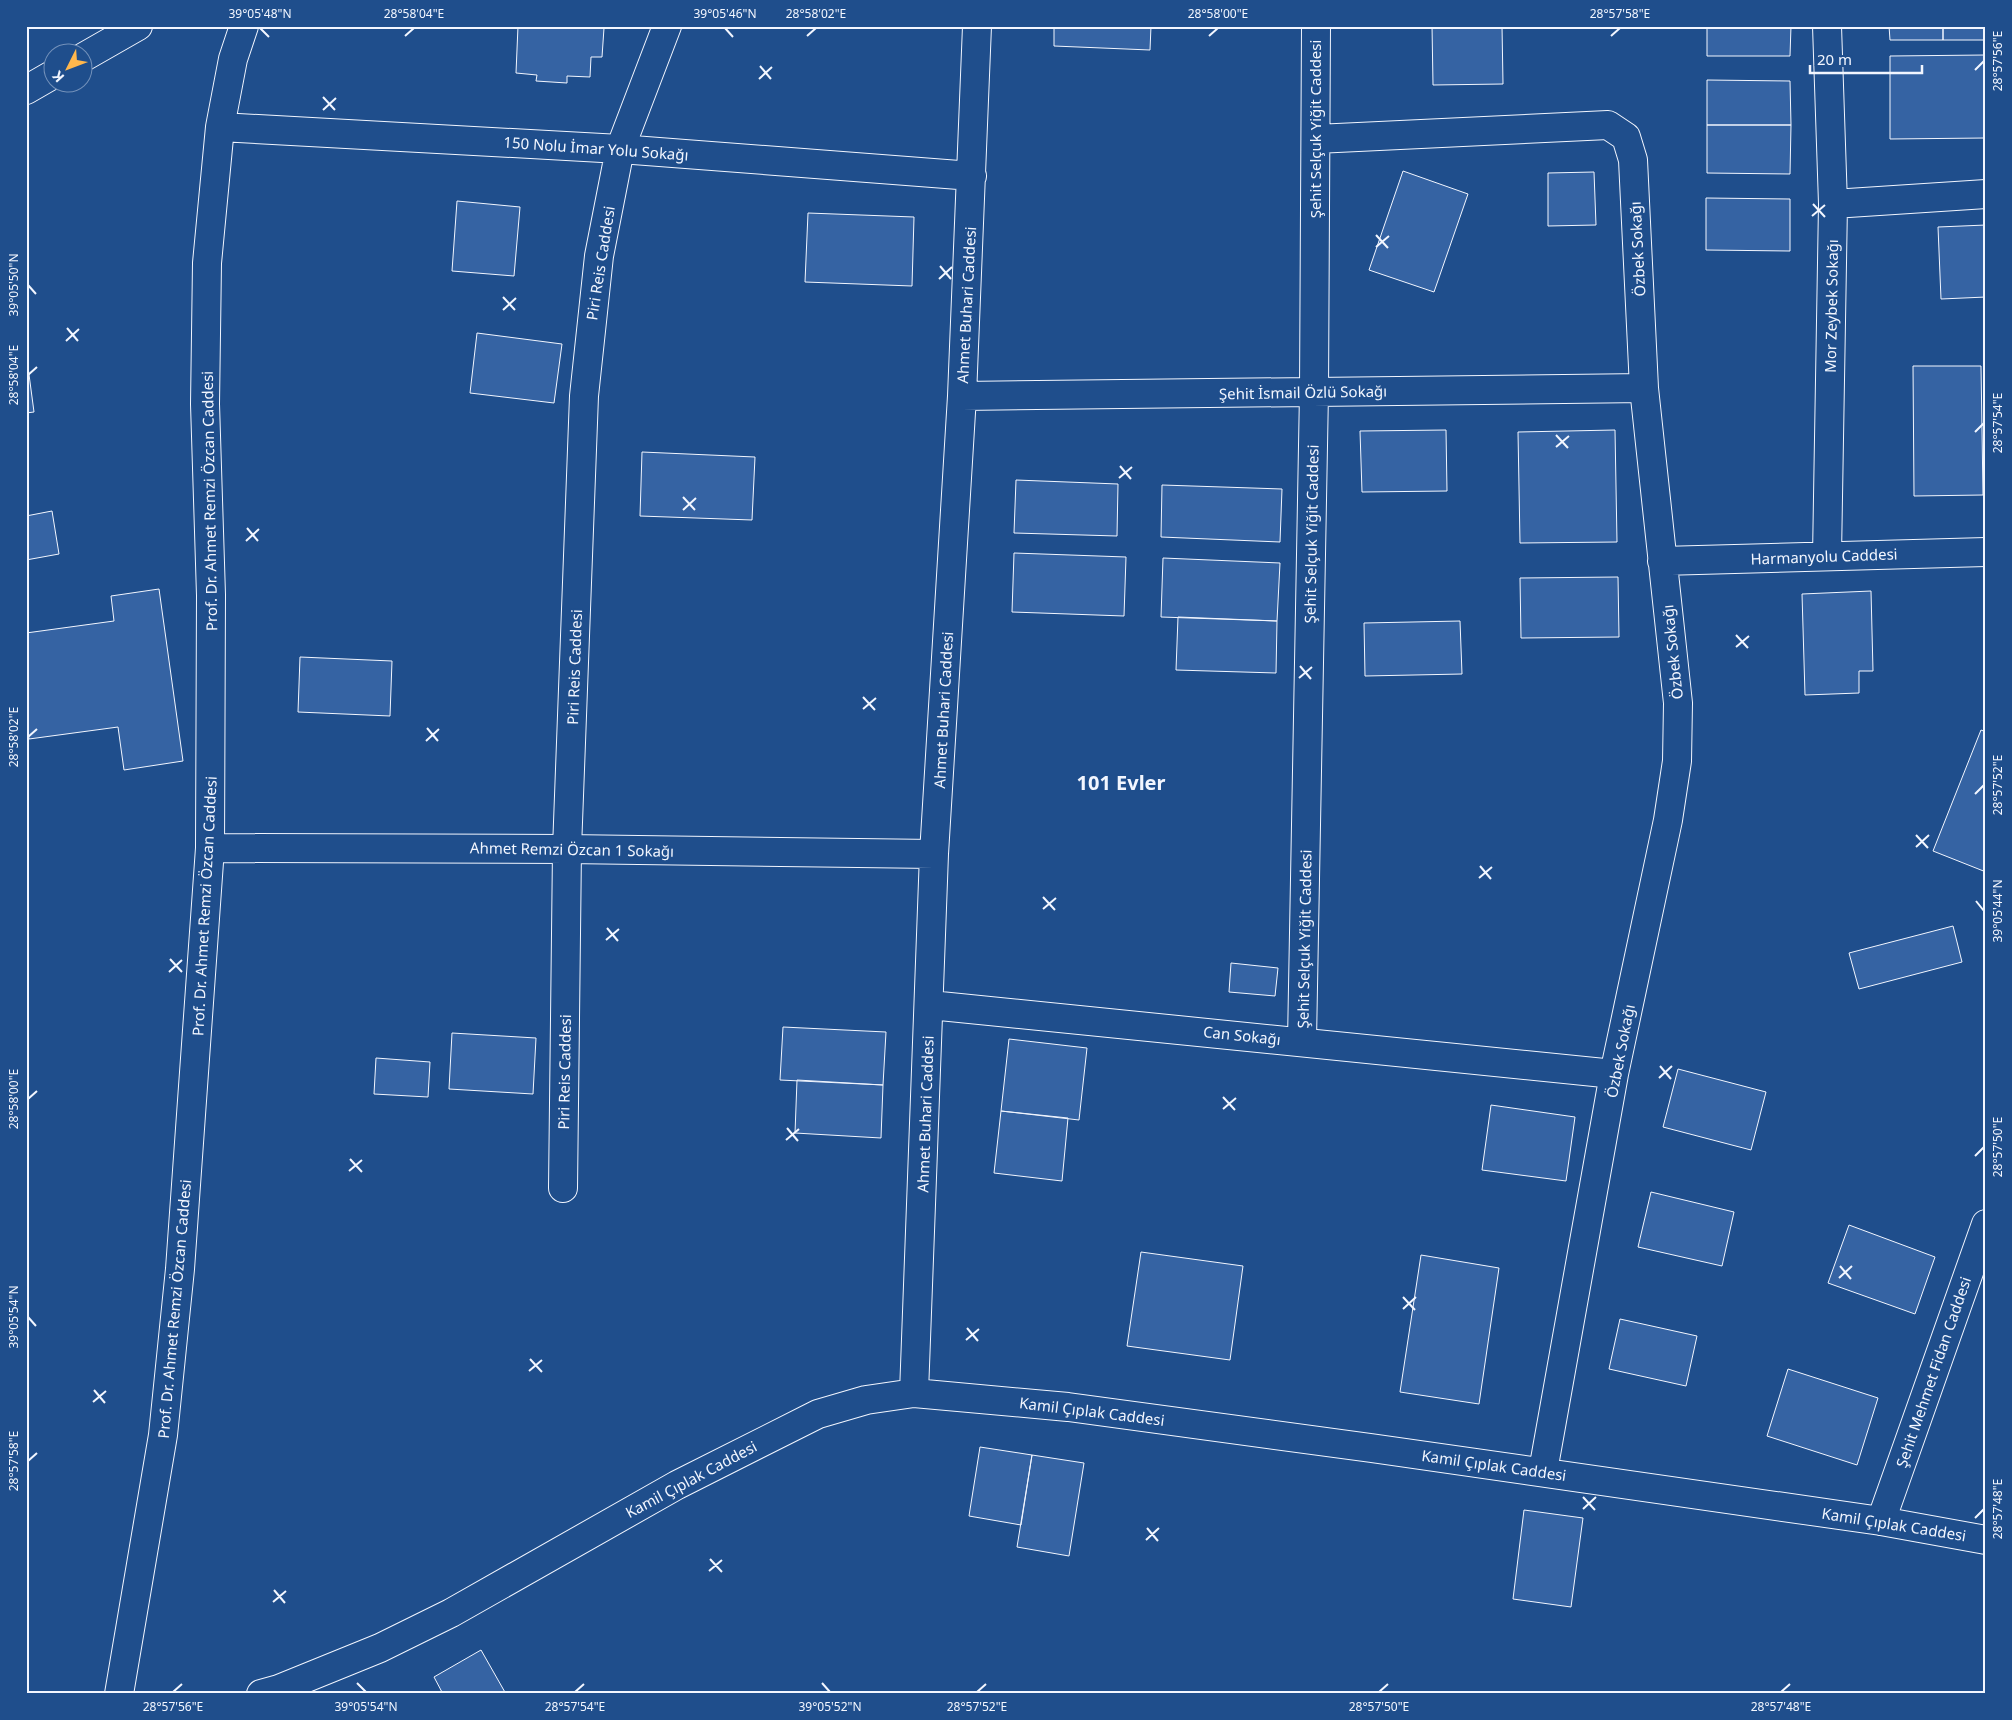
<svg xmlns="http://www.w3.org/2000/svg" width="2012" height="1720" font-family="'Noto Sans',sans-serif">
<rect width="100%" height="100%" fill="#1f4e8c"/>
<!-- building -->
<path fill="#3563a3" stroke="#f2f6ff" d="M518,26H615V28H604L602,57H591L590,77L567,76V83L536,81L537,75L516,73Z
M1054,26H1151L1150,50L1054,46Z
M1369,26H1432V27L1369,28Z
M1502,26L1503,84L1433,85L1432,26Z
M1707,26H1791L1790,56H1707Z
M1889,26H1943V40H1890Z
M1943,26H1986V40H1943Z
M1985,55V138L1890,139V56Z
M1707,80L1790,81L1791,125H1707Z
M1707,125H1791L1790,174L1707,173Z
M1403,171L1468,194L1434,292L1369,270Z
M1594,172L1596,225L1548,226V173Z
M1706,198L1790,199V251L1706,250Z
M457,201L520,207L514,276L452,271Z
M808,213L914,217L912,286L805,282Z
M1986,225V297L1941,299L1938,227Z
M477,333L562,344L554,403L470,393Z
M26,352L34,412L26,413Z
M1913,366H1981L1983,495L1914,496Z
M1446,430L1447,491L1362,492L1360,431Z
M1615,430L1617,542L1520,543L1518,432Z
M642,452L755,457L752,520L640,516Z
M1016,480L1118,484L1117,536L1014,533Z
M1162,485L1282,489L1280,542L1161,537Z
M52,511L59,554L26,560V516Z
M1014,553L1126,557L1124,616L1012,612Z
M1163,558L1280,563L1277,621L1161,617Z
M1618,577L1619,637L1521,638L1520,578Z
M159,589L183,761L124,770L118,727L29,739L26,720V633L114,621L111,596Z
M1871,591L1873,671H1859V693L1805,695L1802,594Z
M1178,617L1277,621L1276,673L1176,670Z
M1460,621L1462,674L1365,676L1364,623Z
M300,657L392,661L390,716L298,712Z
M1981,730L1986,732V872L1933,851Z
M1953,926L1962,962L1859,989L1849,953Z
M1231,963L1278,968L1275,996L1229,992Z
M783,1027L886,1032L883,1085L780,1080Z
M452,1033L536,1038L533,1094L449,1089Z
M1009,1039L1087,1048L1079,1120L1001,1111Z
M376,1058L430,1062L428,1097L374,1094Z
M1678,1069L1766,1092L1751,1150L1663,1127Z
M797,1080L883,1085L881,1138L795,1133Z
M1491,1105L1575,1117L1566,1181L1482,1170Z
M1001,1111L1068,1118L1062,1181L994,1173Z
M1651,1192L1734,1212L1722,1266L1638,1247Z
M1849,1225L1935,1257L1915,1314L1828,1283Z
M1141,1252L1243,1266L1230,1360L1127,1346Z
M1421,1255L1499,1268L1479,1404L1400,1392Z
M1620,1319L1697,1336L1686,1386L1609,1369Z
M1788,1369L1878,1398L1857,1465L1767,1436Z
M980,1447L1032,1455L1021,1525L969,1516Z
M1032,1455L1084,1463L1069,1556L1017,1547Z
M1524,1510L1583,1518L1571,1607L1513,1599Z
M481,1650L506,1694H443L434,1677Z"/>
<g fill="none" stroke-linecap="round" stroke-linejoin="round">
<defs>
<path id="minor" d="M82,58L138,26
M26,90L52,75
M220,127L620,149L972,176
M1316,139L1608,125L1626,137L1633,160L1644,388L1678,703L1677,761L1668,820L1614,1074L1543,1471
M1833,204L1986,194
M962,396L1644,388
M1827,556L1833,204L1827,26
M1662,561L1986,552
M210,848L567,849L934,854
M930,1005L1614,1074
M1302,1041L1314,392L1316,26
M563,1188L567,849L584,396L599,256L620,149L667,26
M914,1393L934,854L962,396L977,26
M1881,1521L1986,1224
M119,1694L163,1435L180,1269L210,848L211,595L205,404L207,263L220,127L233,59L244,26
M261,1694L279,1689L380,1648L451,1613L677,1485L818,1414L866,1400L914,1393L1068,1407L1371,1448L1881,1521L1986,1540"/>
</defs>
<!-- minor casing -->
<use href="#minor" stroke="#f2f6ff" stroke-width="30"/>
<!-- minor -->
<use href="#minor" stroke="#1f4e8c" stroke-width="28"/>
</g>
<!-- ticks -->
<path fill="none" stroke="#f2f6ff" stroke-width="2" d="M260,28L269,37M725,28L733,37M405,36L414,28M807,36L816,28M1209,36L1218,28M1611,36L1620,28M760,66L771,79M1975,70L1984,61M759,79L772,67M323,97L335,110M323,110L336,98M1813,204L1825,217M1812,216L1825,205M1376,235L1388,248M1376,247L1389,236M940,266L951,279M939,279L952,267M28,285L36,294M503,297L515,310M503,310L516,298M67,328L78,341M66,341L79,329M28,375L37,367M1975,432L1984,423M1556,435L1568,448M1556,447L1569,436M1120,466L1131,479M1119,478L1132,467M683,497L695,510M683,510L696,498M247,528L258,541M246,541L259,529M1736,635L1748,648M1736,647L1749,636M1300,666L1311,679M1299,678L1312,667M863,697L875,710M863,709L876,698M427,728L438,741M28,737L37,729M426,741L439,729M1975,794L1984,785M1916,835L1928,848M1916,847L1929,835M1480,866L1491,879M1479,878L1492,867M1043,897L1055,910M1976,901L1984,911M1043,909L1056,898M607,928L618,941M606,940L619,929M170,959L182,972M169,972L182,960M1660,1066L1671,1079M1659,1078L1672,1066M1223,1097L1235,1110M28,1099L37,1091M1223,1109L1236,1098M787,1128L798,1141M786,1140L799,1129M1975,1156L1984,1147M350,1159L362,1172M349,1171L362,1160M1840,1266L1851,1279M1839,1278L1852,1266M1403,1297L1415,1310M1403,1309L1416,1297M28,1317L36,1326M967,1328L978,1341M966,1340L979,1329M530,1359L542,1372M529,1371L542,1360M94,1390L105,1403M93,1402L106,1391M28,1461L37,1453M1583,1497L1595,1510M1583,1509L1596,1497M1975,1518L1984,1509M1147,1528L1158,1541M1146,1540L1159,1528M710,1559L722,1572M709,1571L722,1560M274,1590L285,1603M273,1602L286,1591M357,1683L366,1692M822,1683L830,1692M173,1692L182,1684M575,1692L584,1684M977,1692L986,1684M1379,1692L1388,1684M1781,1692L1790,1684"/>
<g text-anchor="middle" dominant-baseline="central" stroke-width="4" stroke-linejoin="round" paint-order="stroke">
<!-- street labels -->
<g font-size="15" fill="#f2f6ff" stroke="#1f4e8c">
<text transform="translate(1315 129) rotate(-90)">Şehit Selçuk Yiğit Caddesi</text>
<text transform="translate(596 148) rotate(4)">150 Nolu İmar Yolu Sokağı</text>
<text transform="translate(1637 249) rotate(-93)">Özbek Sokağı</text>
<text transform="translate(600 263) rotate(-81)">Piri Reis Caddesi</text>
<text transform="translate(966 305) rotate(-87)">Ahmet Buhari Caddesi</text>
<text transform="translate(1831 306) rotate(-89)">Mor Zeybek Sokağı</text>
<text transform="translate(1303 392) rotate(-1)">Şehit İsmail Özlü Sokağı</text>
<text transform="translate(209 501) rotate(-91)">Prof. Dr. Ahmet Remzi Özcan Caddesi</text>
<text transform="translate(1311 534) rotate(-89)">Şehit Selçuk Yiğit Caddesi</text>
<text transform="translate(1824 556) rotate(-2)">Harmanyolu Caddesi</text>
<text transform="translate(1672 652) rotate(-96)">Özbek Sokağı</text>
<text transform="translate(574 667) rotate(-88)">Piri Reis Caddesi</text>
<text transform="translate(943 710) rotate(-87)">Ahmet Buhari Caddesi</text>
<text transform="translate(572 849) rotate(1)">Ahmet Remzi Özcan 1 Sokağı</text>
<text transform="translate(204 906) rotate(-87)">Prof. Dr. Ahmet Remzi Özcan Caddesi</text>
<text transform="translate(1304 939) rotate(-89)">Şehit Selçuk Yiğit Caddesi</text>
<text transform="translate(1242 1035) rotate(6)">Can Sokağı</text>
<text transform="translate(1620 1051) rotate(-79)">Özbek Sokağı</text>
<text transform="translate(564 1072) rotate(-89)">Piri Reis Caddesi</text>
<text transform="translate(925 1114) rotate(-88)">Ahmet Buhari Caddesi</text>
<text transform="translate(174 1309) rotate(-85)">Prof. Dr. Ahmet Remzi Özcan Caddesi</text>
<text transform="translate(1933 1372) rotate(-71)">Şehit Mehmet Fidan Caddesi</text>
<text transform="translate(1092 1411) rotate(7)">Kamil Çıplak Caddesi</text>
<text transform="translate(1494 1465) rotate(8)">Kamil Çıplak Caddesi</text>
<text transform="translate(691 1479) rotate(-28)">Kamil Çıplak Caddesi</text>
<text transform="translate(1894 1524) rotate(9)">Kamil Çıplak Caddesi</text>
</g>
<!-- district labels -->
<g font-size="20" font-weight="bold" fill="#f2f6ff" stroke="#1f4e8c">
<text x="1121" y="782">101 Evler</text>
</g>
</g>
<!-- border -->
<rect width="2012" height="1720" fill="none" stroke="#1f4e8c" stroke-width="55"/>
<!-- north arrow -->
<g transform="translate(68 68) rotate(228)"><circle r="24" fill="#1f4e8c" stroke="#7391ba"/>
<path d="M0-4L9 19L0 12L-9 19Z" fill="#ffb74d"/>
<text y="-8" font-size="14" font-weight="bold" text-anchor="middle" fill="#f2f6ff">K</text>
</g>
<!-- scale -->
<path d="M1810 65v8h112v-8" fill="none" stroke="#f2f6ff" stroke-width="2.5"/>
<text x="1817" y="65" font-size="15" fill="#f2f6ff" stroke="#1f4e8c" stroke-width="4" paint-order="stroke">20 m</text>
<rect x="28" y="28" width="1956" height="1664" fill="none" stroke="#f2f6ff" stroke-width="2"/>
<g font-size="12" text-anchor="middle" fill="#f2f6ff">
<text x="260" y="18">39°05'48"N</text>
<text x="414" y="18">28°58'04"E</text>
<text x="725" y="18">39°05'46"N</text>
<text x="816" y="18">28°58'02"E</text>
<text x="1218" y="18">28°58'00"E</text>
<text x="1620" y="18">28°57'58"E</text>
<text transform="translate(1998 61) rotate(-90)" y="4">28°57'56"E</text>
<text transform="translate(14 285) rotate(-90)" y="4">39°05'50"N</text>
<text transform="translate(14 375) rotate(-90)" y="4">28°58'04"E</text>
<text transform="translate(1998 423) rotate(-90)" y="4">28°57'54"E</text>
<text transform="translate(14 737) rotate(-90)" y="4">28°58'02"E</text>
<text transform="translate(1998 785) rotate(-90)" y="4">28°57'52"E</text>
<text transform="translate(1998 911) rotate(-90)" y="4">39°05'44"N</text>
<text transform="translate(14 1099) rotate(-90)" y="4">28°58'00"E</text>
<text transform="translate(1998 1147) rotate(-90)" y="4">28°57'50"E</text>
<text transform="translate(14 1317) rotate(-90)" y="4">39°05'54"N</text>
<text transform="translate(14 1461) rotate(-90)" y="4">28°57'58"E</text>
<text transform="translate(1998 1509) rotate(-90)" y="4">28°57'48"E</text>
<text x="173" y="1711">28°57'56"E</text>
<text x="366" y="1711">39°05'54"N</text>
<text x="575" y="1711">28°57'54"E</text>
<text x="830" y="1711">39°05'52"N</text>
<text x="977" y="1711">28°57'52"E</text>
<text x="1379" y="1711">28°57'50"E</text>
<text x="1781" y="1711">28°57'48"E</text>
</g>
</svg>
